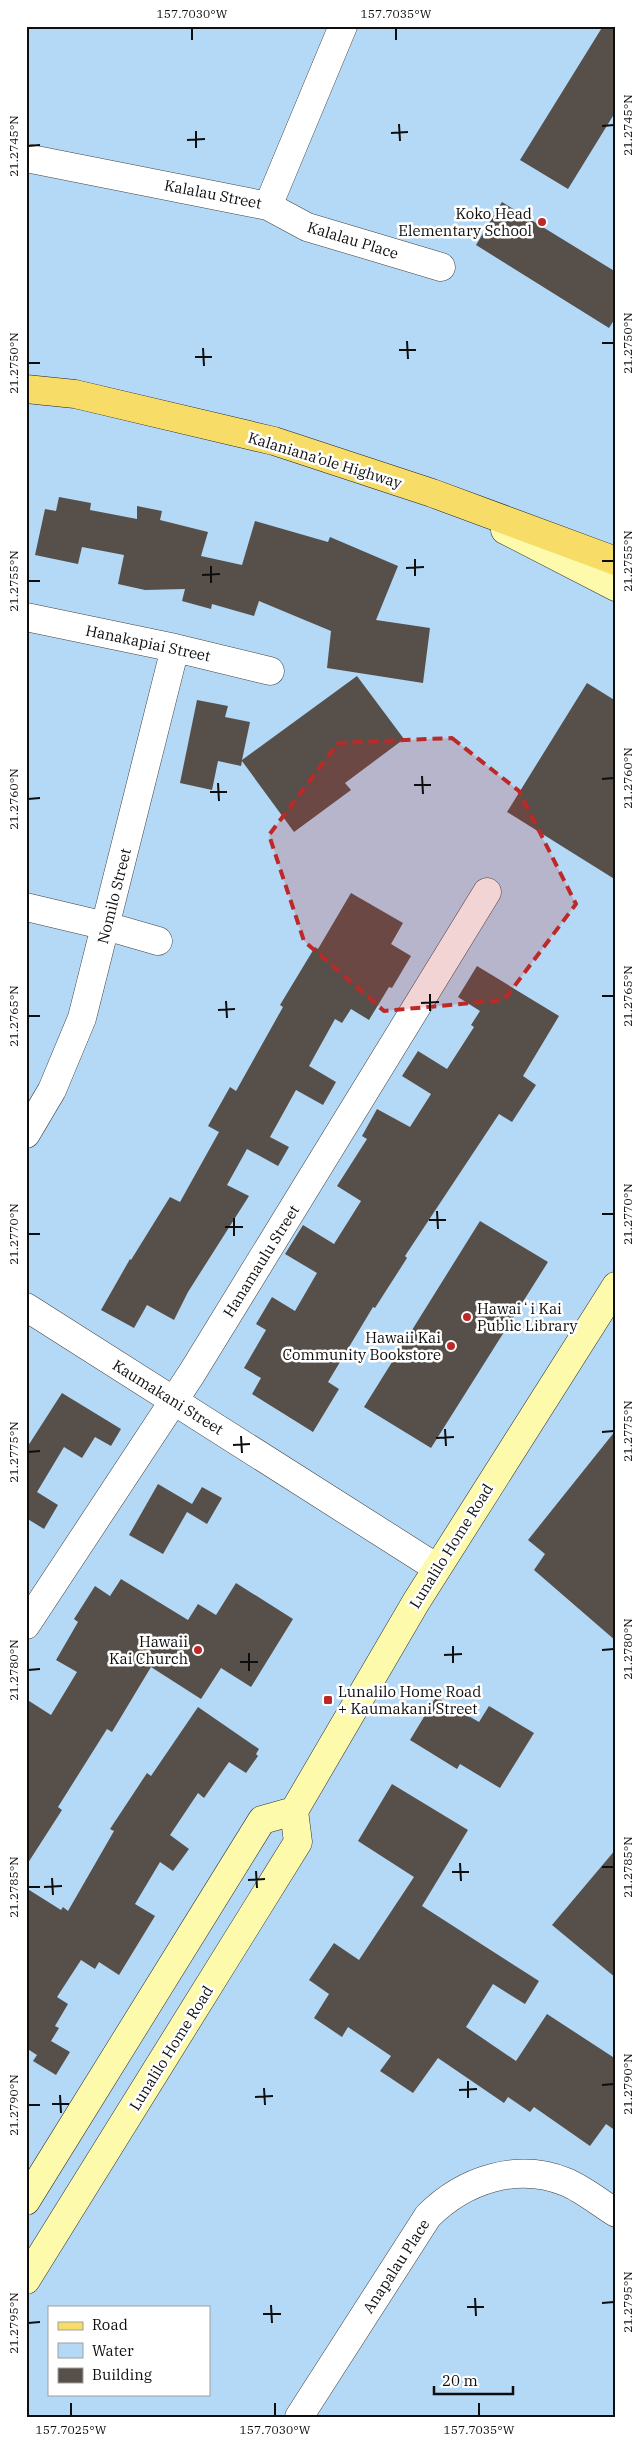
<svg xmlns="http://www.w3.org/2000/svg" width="642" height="2443" font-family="'IBM Plex Serif',serif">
<rect width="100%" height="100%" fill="#fffdef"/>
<!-- water -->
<path fill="#b4d9f6" stroke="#3c89cc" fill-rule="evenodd" d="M26,26H616V2417H26ZM49,2307H209V2394H49Z"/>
<!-- building -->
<path fill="#57504a" d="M603,26H616V111L568,189L520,160Z
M502,202L616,272V317L609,328L476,245Z
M59,497L91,503L90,510L137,519V506L162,511L160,520L208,532L201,556L242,565L255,521L328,542L330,537L398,566L376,620L430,628L423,683L327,668L331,631L259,601L254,616L212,604L211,609L182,601L185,589L145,590L118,584L124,555L82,547L78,564L35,555L45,509L56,511Z
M357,676L404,739L345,783L351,790L294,832L242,761L241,766L218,761L212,790L180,783L197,700L228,706L225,717L250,722L242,760Z
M587,683L616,701V880L507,812Z
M351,893L403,923L391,944L411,956L392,988L389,987L369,1020L351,1009L342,1023L335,1019L309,1066L336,1082L323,1105L296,1090L270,1137L289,1147L278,1166L247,1149L227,1185L249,1196L188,1292L174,1320L147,1305L134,1328L101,1310L130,1259L131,1260L170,1197L180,1202L219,1132L208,1126L230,1087L236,1091L283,1007L280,1005L315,947L318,949Z
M477,966L559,1016L523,1076L536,1085L512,1122L499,1114L405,1256L407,1258L375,1308L373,1307L328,1382L339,1389L313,1432L252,1394L261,1378L244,1368L266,1330L256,1324L272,1297L295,1311L317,1273L285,1254L303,1225L334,1244L361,1201L337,1186L367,1139L362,1136L377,1109L410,1127L431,1094L402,1076L418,1051L447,1069L474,1027L471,1025L480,1011L458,997Z
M480,1221L548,1262L431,1448L364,1407Z
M62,1393L121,1429L111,1446L95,1437L82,1458L64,1447L37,1492L58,1505L44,1529L26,1518V1449Z
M616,1430V1641L534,1570L545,1554L528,1540Z
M158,1484L192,1504L202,1487L222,1498L207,1524L187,1512L163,1554L129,1535Z
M121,1579L188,1620L198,1604L216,1615L236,1583L293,1619L251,1687L221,1668L201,1699L151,1667L112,1732L107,1729L58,1807L62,1810L26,1866V1699L51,1715L77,1672L56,1660L78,1622L74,1619L95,1586L110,1596Z
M436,1697L479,1722L489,1706L534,1733L500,1788L460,1764L457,1769L410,1740Z
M198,1707L259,1749L256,1754L258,1756L246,1773L229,1762L204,1798L198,1793L170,1835L189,1849L173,1871L160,1862L135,1904L155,1916L119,1975L99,1962L95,1969L81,1960L57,1997L68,2004L55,2026L59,2028L51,2041L70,2052L56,2075L33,2061L37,2055L26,2048V1888L61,1910L63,1907L68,1911L114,1831L110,1829L147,1773L151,1776Z
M392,1784L468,1830L422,1906L539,1981L525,2004L493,1984L466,2027L516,2061L547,2014L616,2059V2131L606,2124L590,2146L534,2107L530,2112L508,2097L504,2103L438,2058L413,2093L380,2071L391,2056L348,2027L342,2037L314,2018L329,1994L309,1980L334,1943L359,1960L414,1877L358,1841Z
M616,1849V1978L552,1925Z"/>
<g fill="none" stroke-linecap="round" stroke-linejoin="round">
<defs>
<path id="minor" d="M26,158L268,206L307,227L441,267
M268,206L343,26
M26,617L175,648L270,671
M26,907L106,926L158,941
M26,1134L52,1090L82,1018L175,648
M26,1307L437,1568
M26,1625L192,1373L487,892
M299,2417L428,2216C464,2180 517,2162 566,2182C583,2189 600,2203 616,2213"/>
<path id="secondary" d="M505,530L616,587
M26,2201L262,1820L294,1811
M26,2280L298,1842L294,1811L416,1602L616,1286"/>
<path id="primary" d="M26,389L75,394L274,441L432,493L616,561"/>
</defs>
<!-- minor casing -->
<use href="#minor" stroke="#414141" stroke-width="29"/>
<!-- secondary casing -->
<use href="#secondary" stroke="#303030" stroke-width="29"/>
<!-- primary casing -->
<use href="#primary" stroke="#1f1f1f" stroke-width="29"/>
<!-- minor -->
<use href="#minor" stroke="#fff" stroke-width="28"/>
<!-- secondary -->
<use href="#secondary" stroke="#fefaab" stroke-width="28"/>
<!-- primary -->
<use href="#primary" stroke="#f7dd67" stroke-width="28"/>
</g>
<!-- marked area -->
<path fill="#bd2927" fill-opacity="0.2" stroke="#bd2927" stroke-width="4" stroke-dasharray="10 6" stroke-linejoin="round" d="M452,738L519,791L576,904L504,1000L384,1011L304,941L269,835L338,743Z"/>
<!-- ticks -->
<path fill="none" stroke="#0e0e0e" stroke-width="2" d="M192,28V40M396,28V40M399,124L400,141M602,126L614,125M196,131V148M391,133L408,132M187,140L205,139M28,146L40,145M407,341L408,359M602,343H614M203,348L204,366M399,350H416M195,357H212M28,363H40M415,559V576M602,561H614M211,566V583M406,568L424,567M202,575L220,574M28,581H40M422,776L423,794M602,779L614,778M218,783L219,801M414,785H431M210,792H227M28,799L40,798M430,994V1011M602,996H614M226,1001L227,1018M421,1003L439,1002M218,1010L235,1009M28,1016H40M437,1211L438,1229M602,1214H614M234,1218V1236M429,1220H446M225,1227H243M28,1234H40M445,1429L446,1446M602,1432L614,1431M241,1436L242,1453M436,1438L454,1437M233,1445L250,1444M28,1452L40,1451M453,1646V1663M602,1650L614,1649M249,1653V1671M444,1655L462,1654M240,1662H258M28,1670L40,1669M460,1863L461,1881M602,1867H614M256,1871L257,1888M452,1872H469M52,1878L53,1895M248,1880L265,1879M28,1887H40M44,1887L62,1886M468,2081V2098M602,2085L614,2084M264,2088L265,2105M459,2090L477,2089M60,2095L61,2113M255,2097L273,2096M52,2104H69M28,2105H40M475,2298L476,2316M602,2303L614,2302M271,2305L272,2323M467,2307H484M263,2314H281M28,2323L40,2322M71,2403V2416M275,2403V2416M479,2403V2416"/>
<!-- markers -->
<g fill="#bd2927" stroke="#fff" stroke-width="2">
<circle cx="542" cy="222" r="5"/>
<circle cx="467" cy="1317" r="5"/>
<circle cx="451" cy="1346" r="5"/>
<circle cx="198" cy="1650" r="5"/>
<rect x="323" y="1695" width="10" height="10" rx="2.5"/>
</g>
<g text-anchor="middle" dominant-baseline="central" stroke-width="5" stroke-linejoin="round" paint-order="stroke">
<!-- street labels -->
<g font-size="15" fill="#0e0e0e" stroke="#fff">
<text transform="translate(213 194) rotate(11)">Kalalau Street</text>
<text transform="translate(353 240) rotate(17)">Kalalau Place</text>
<text transform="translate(325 460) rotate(17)">Kalaniana’ole Highway</text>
<text transform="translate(148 643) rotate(12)">Hanakapiai Street</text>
<text transform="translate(114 896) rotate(-76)">Nomilo Street</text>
<text transform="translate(261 1261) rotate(-58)">Hanamaulu Street</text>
<text transform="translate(168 1397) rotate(32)">Kaumakani Street</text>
<text transform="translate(451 1546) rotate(-58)">Lunalilo Home Road</text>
<text transform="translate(171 2048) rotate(-58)">Lunalilo Home Road</text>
<text transform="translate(396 2266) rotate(-57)">Anapalau Place</text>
</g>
<!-- poi labels -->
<g font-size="15" fill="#0e0e0e" stroke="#fff" text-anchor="end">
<text x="532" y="213">Koko Head<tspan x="532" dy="17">Elementary School</tspan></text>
<text x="477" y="1308" text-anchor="start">Hawaiʻi Kai<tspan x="477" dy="17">Public Library</tspan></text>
<text x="441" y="1337">Hawaii Kai<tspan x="441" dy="17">Community Bookstore</tspan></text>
<text x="188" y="1641">Hawaii<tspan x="188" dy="17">Kai Church</tspan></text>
<text x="338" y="1691" text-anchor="start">Lunalilo Home Road<tspan x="338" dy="17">+ Kaumakani Street</tspan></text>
</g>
</g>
<!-- border -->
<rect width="642" height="2443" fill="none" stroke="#ffffff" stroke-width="55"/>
<!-- legend -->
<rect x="48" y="2306" width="162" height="90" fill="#ffffff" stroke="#9f9f9f"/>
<rect x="58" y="2322" width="25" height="8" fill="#f7dd67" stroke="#9f9f9f"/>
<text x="92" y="2330" font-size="15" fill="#0e0e0e">Road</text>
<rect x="58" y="2343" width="25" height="15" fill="#b4d9f6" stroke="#9f9f9f"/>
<text x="92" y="2356" font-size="15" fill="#0e0e0e">Water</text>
<rect x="58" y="2368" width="25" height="15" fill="#57504a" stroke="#9f9f9f"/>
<text x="92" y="2380" font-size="15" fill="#0e0e0e">Building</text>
<!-- scale -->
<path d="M434 2386v8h79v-8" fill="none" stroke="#0e0e0e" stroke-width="2.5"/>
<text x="442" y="2386" font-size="15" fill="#0e0e0e" stroke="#ffffff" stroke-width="4" paint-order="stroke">20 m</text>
<rect x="28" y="28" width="586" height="2388" fill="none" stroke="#0e0e0e" stroke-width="2"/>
<g font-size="12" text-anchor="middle" fill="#0e0e0e">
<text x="192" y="18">157.7030°W</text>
<text x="396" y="18">157.7035°W</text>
<text transform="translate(628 125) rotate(-90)" y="4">21.2745°N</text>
<text transform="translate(14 146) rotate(-90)" y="4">21.2745°N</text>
<text transform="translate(628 343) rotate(-90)" y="4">21.2750°N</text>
<text transform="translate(14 363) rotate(-90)" y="4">21.2750°N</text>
<text transform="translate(628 561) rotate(-90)" y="4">21.2755°N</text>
<text transform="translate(14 581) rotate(-90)" y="4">21.2755°N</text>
<text transform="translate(628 778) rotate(-90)" y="4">21.2760°N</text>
<text transform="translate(14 799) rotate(-90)" y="4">21.2760°N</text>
<text transform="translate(628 996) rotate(-90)" y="4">21.2765°N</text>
<text transform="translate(14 1016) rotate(-90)" y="4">21.2765°N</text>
<text transform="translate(628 1214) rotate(-90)" y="4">21.2770°N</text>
<text transform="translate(14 1234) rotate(-90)" y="4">21.2770°N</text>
<text transform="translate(628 1431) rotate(-90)" y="4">21.2775°N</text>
<text transform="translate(14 1452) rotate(-90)" y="4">21.2775°N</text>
<text transform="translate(628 1649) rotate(-90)" y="4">21.2780°N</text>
<text transform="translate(14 1670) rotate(-90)" y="4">21.2780°N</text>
<text transform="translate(628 1867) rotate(-90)" y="4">21.2785°N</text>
<text transform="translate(14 1887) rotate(-90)" y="4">21.2785°N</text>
<text transform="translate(628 2084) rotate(-90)" y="4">21.2790°N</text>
<text transform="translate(14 2105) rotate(-90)" y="4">21.2790°N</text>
<text transform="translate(628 2302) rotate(-90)" y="4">21.2795°N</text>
<text transform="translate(14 2323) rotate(-90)" y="4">21.2795°N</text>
<text x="71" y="2434">157.7025°W</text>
<text x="275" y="2434">157.7030°W</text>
<text x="479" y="2434">157.7035°W</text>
</g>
</svg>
